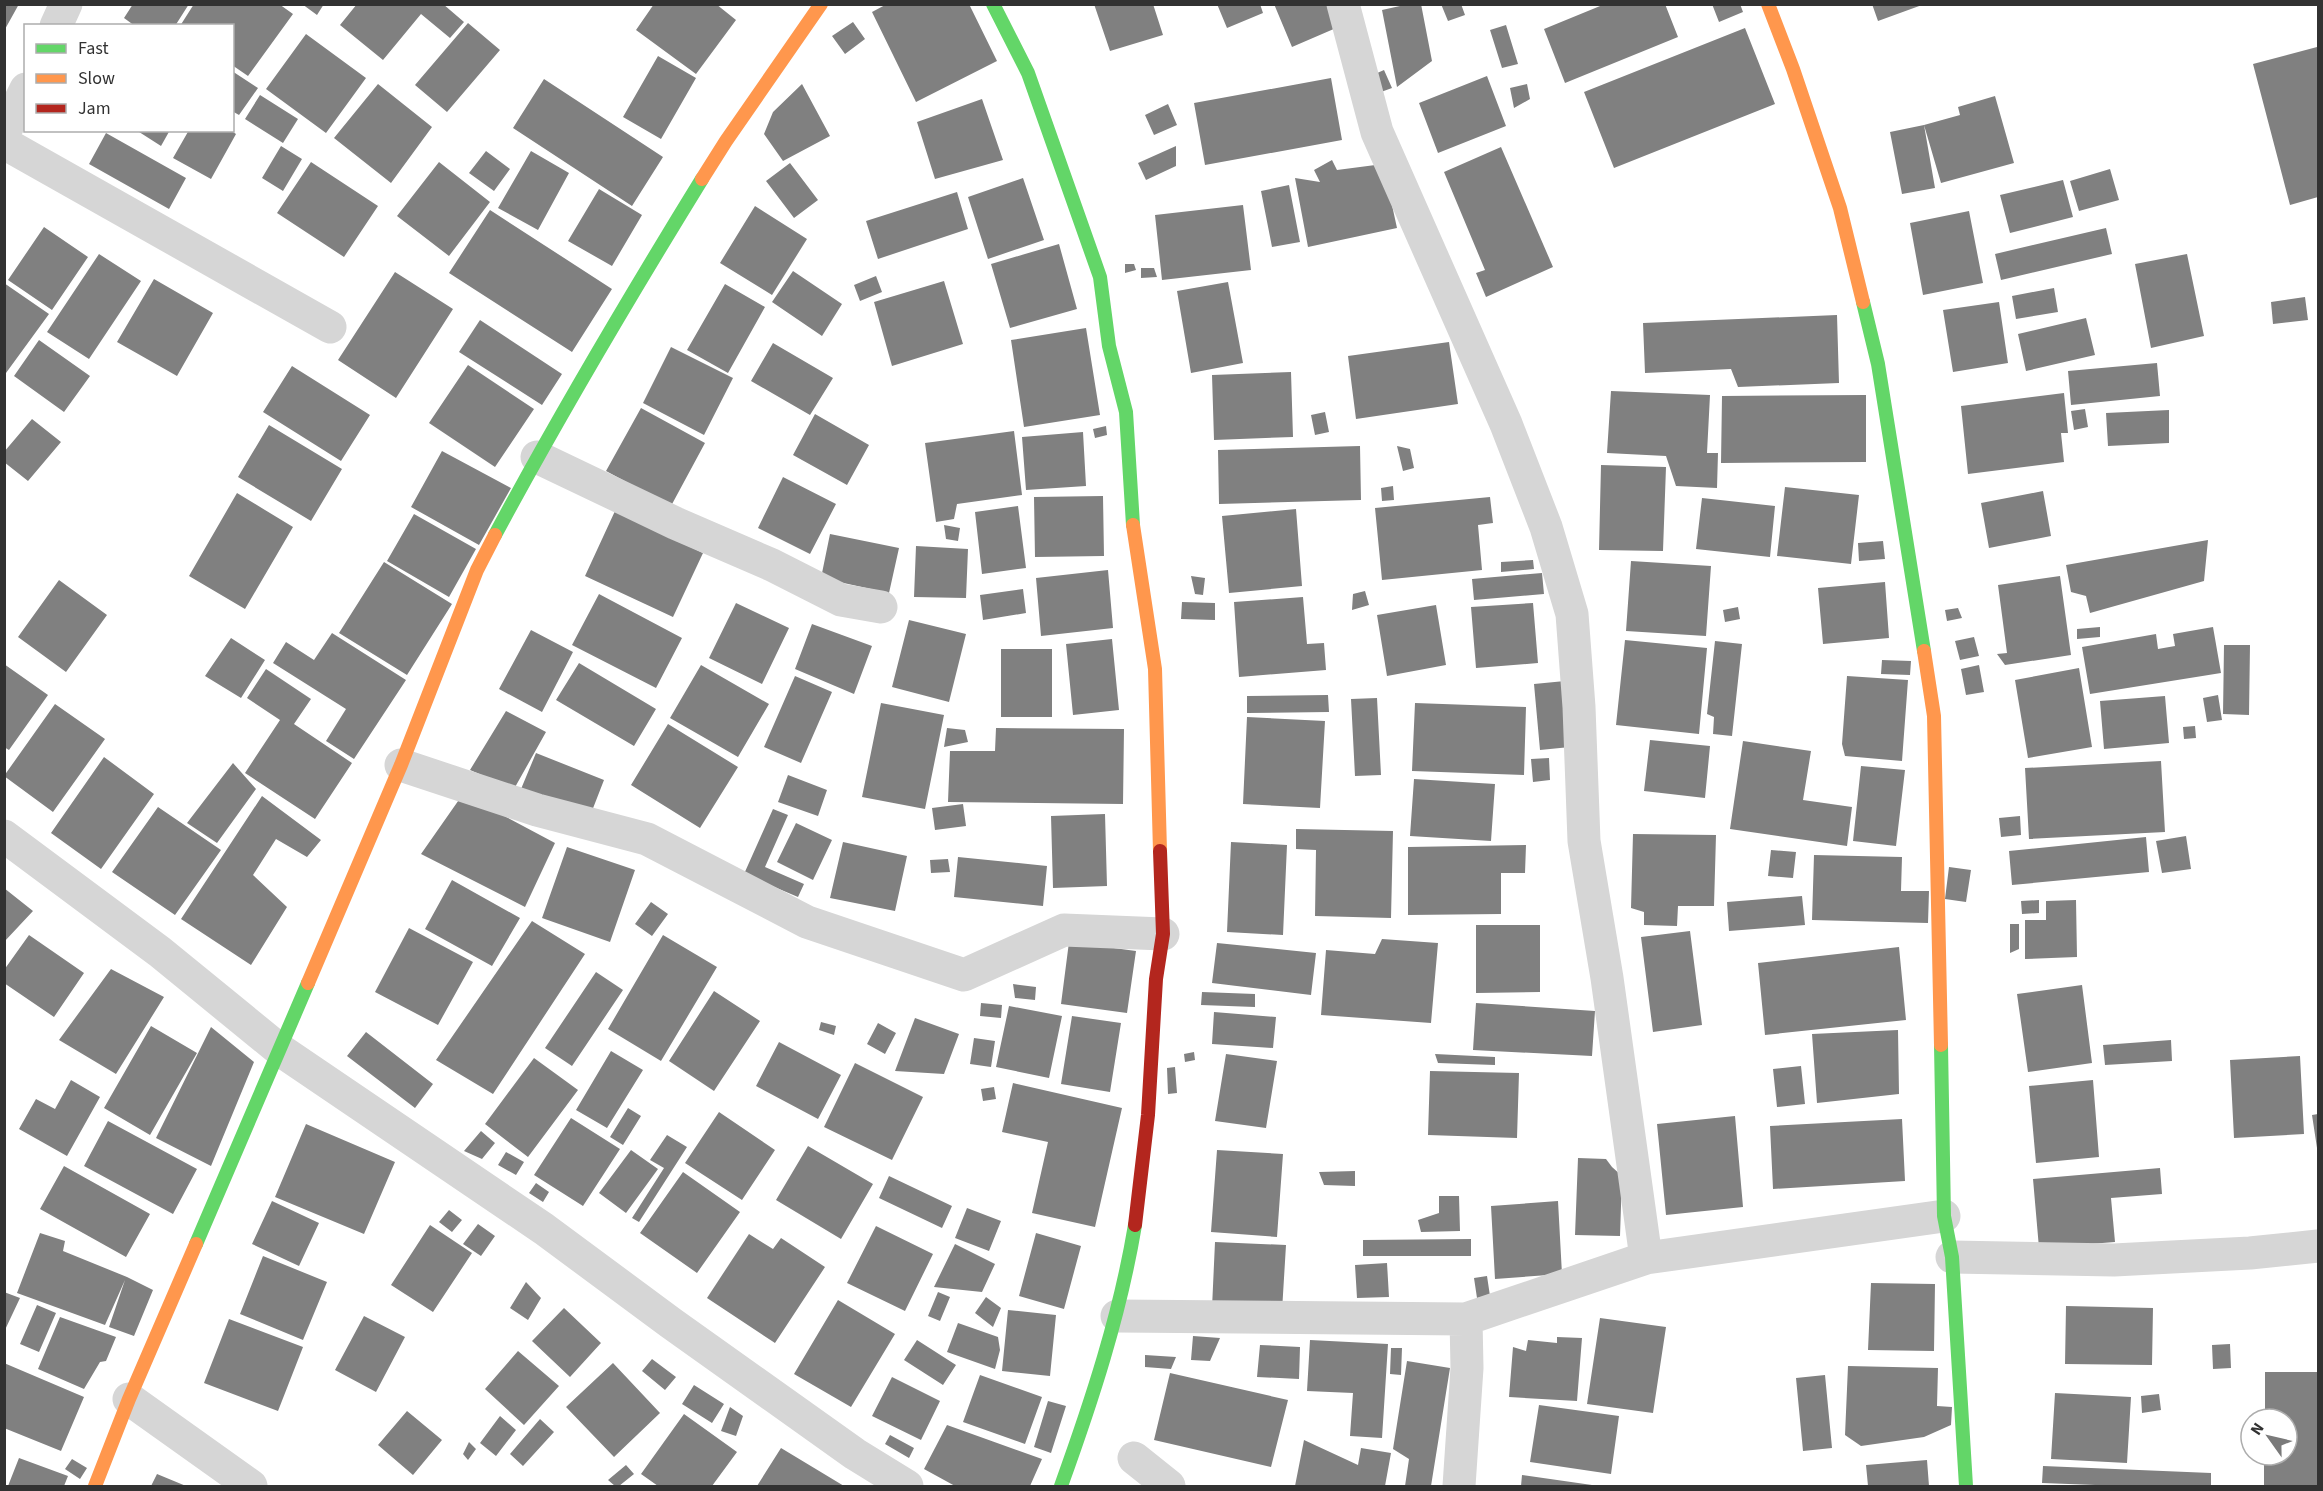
<svg xmlns="http://www.w3.org/2000/svg" width="2323" height="1491" font-family="'Source Sans 3',sans-serif">
<rect width="100%" height="100%" fill="#fff"/>
<!-- building -->
<path fill="#808080" d="M4,4H19L4,31Z
M133,4H189L175,26H135L124,18Z
M194,4H279L293,14L248,76L232,65V26H180Z
M302,4H324L317,15Z
M357,4H443L464,22L450,38L421,14L383,60L340,25Z
M654,4H716L736,20L696,74L636,30Z
M887,4H969L997,61L916,102L872,12Z
M1094,4H1153L1163,35L1110,51Z
M1217,4H1260L1263,13L1227,28Z
M1274,4H1334L1343,25L1292,47Z
M1409,4H1421L1432,61L1397,87L1382,10Z
M1441,4H1461L1465,15L1448,21Z
M1605,4H1665L1678,37L1565,83L1544,29Z
M1712,4H1740L1743,12L1719,22Z
M1872,4H1922V5L1878,21Z
M853,22L865,39L845,54L832,36Z
M468,23L500,50L447,112L415,85Z
M1506,25L1518,64L1502,68L1490,30Z
M1745,28L1775,104L1614,168L1584,92Z
M306,34L366,78L326,133L266,89Z
M2317,47L2318,54V197L2290,205L2253,64Z
M658,56L696,78L661,139L623,117Z
M1384,70L1392,88L1381,92L1375,74Z
M232,71L258,88L239,115L232,111Z
M1487,76L1506,126L1438,153L1419,103Z
M1331,78L1342,140L1205,165L1194,103Z
M544,79L663,157L632,206L513,128Z
M378,84L432,127L391,183L334,138Z
M802,84L830,136L783,161L764,134L773,112Z
M1527,84L1530,99L1514,108L1510,88Z
M260,95L298,119L283,143L245,119Z
M1995,96L2014,163L1941,183L1924,125L1960,115L1958,107Z
M982,99L1003,160L935,179L917,122Z
M1168,104L1177,125L1154,135L1145,115Z
M1924,125L1935,188L1902,194L1890,132Z
M136,130H170L161,146Z
M189,130H230L236,134L211,179L173,158Z
M106,133L186,178L169,209L89,164Z
M281,146L302,159L283,191L262,178Z
M1176,146V166L1146,180L1138,163Z
M1501,147L1553,267L1486,297L1476,273L1485,270L1444,172Z
M486,151L510,169L494,191L469,173Z
M531,151L569,173L538,230L498,208Z
M1332,160L1337,170L1383,164L1397,228L1308,247L1295,178L1320,182L1314,170Z
M311,162L378,206L344,257L277,213Z
M439,162L490,202L449,256L397,216Z
M790,163L818,200L794,218L766,181Z
M2110,169L2119,200L2079,211L2070,181Z
M1023,178L1044,240L988,259L968,197Z
M2063,180L2073,217L2010,233L2000,195Z
M1289,185L1300,242L1272,247L1261,191Z
M599,189L642,215L612,266L568,241Z
M957,192L968,229L878,259L866,221Z
M1243,205L1251,270L1162,280L1155,215Z
M755,206L807,239L772,295L720,263Z
M490,210L612,289L572,352L449,273Z
M1969,211L1983,283L1923,295L1910,223Z
M44,227L88,257L52,310L8,280Z
M2106,228L2112,254L2001,280L1995,254Z
M1059,244L1077,309L1010,328L991,264Z
M99,254L141,281L89,359L47,332Z
M2187,254L2204,336L2151,348L2135,264Z
M1125,264H1134L1136,270L1125,273Z
M1141,268H1154L1157,277L1141,278Z
M793,271L842,304L822,336L772,302Z
M395,272L453,309L396,398L338,360Z
M876,276L882,292L860,301L854,285Z
M154,279L213,313L177,376L117,342Z
M944,281L963,344L892,366L874,302Z
M1228,282L1243,363L1191,373L1177,291Z
M4,283L49,314L6,373L4,372Z
M725,284L765,307L728,373L687,350Z
M2054,288L2058,312L2016,319L2012,296Z
M2305,297L2308,320L2273,324L2271,302Z
M1999,302L2008,363L1953,372L1943,310Z
M1837,315L1839,383L1738,387L1731,369L1645,373L1643,323Z
M2086,318L2095,355L2026,371L2018,334Z
M480,320L562,374L542,405L459,352Z
M1086,328L1100,415L1024,427L1011,340Z
M39,340L90,376L64,412L14,376Z
M1449,342L1458,404L1356,419L1348,356Z
M773,343L833,378L810,415L751,381Z
M671,347L733,378L704,435L643,403Z
M2157,363L2160,396L2071,405L2068,371Z
M468,365L534,409L495,467L429,423Z
M292,366L370,415L341,461L263,412Z
M1291,372L1293,437L1214,440L1212,375Z
M1611,391L1710,395L1707,453H1718L1717,488L1676,486L1666,456L1607,453Z
M2064,393L2068,433H2061L2064,462L1968,474L1961,406Z
M1866,395V462L1721,463L1722,396Z
M641,408L705,443L671,506L606,471Z
M2085,409L2088,427L2074,430L2071,411Z
M2169,410V443L2108,446L2106,413Z
M1325,412L1329,432L1315,435L1311,415Z
M815,414L869,445L847,485L793,455Z
M32,419L61,442L28,481L4,462V452Z
M269,425L342,469L311,521L238,477Z
M1106,426L1107,435L1095,438L1093,429Z
M1014,431L1022,495L957,504L954,519L936,522L925,443Z
M1083,432L1086,486L1026,490L1022,437Z
M1360,446L1361,500L1219,504L1218,450Z
M1397,446L1410,449L1414,468L1403,471Z
M442,451L511,488L479,545L411,507Z
M1601,465L1666,467L1663,551L1599,550Z
M783,477L836,504L810,554L758,528Z
M1393,486L1394,500L1382,501L1381,488Z
M1785,487L1859,495L1851,564L1777,556Z
M2043,491L2051,536L1989,548L1981,503Z
M237,493L293,527L245,609L189,576Z
M1103,496L1104,556L1035,557L1034,497Z
M1490,497L1493,523L1478,525L1482,570L1382,580L1375,508Z
M1702,498L1775,506L1770,557L1696,549Z
M1018,506L1026,568L982,574L975,512Z
M1296,509L1302,586L1229,593L1222,516Z
M615,511L703,553L673,617L585,576Z
M414,514L476,549L449,597L387,561Z
M944,525L960,528L958,541L946,539Z
M830,534L899,548L889,593L821,578Z
M2208,540L2204,581L2090,613L2086,596L2071,592L2066,565Z
M1883,541L1885,559L1859,561L1858,543Z
M916,546L968,549L966,598L914,597Z
M1533,560L1534,569L1501,572V562Z
M1631,561L1711,566L1706,636L1626,631Z
M384,562L452,604L407,675L339,633Z
M1108,570L1113,628L1041,636L1036,578Z
M1542,573L1544,594L1474,600L1472,579Z
M1191,576L1205,578L1203,595L1195,594Z
M2060,576L2071,655L2005,665L1997,654L2007,653L1998,585Z
M59,580L107,615L66,672L18,637Z
M1885,582L1889,638L1823,644L1818,588Z
M1023,589L1026,613L983,620L980,595Z
M1365,591L1369,605L1352,610L1353,594Z
M599,594L682,638L656,688L572,645Z
M1303,597L1307,644L1324,643L1326,670L1239,677L1234,602Z
M1182,602L1215,603V620L1181,619Z
M736,603L789,628L762,684L709,658Z
M1533,603L1538,663L1476,668L1471,607Z
M1436,605L1446,665L1387,676L1377,615Z
M1738,607L1740,619L1725,622L1723,610Z
M1958,608L1962,618L1947,621L1945,610Z
M909,620L966,634L949,702L892,687Z
M812,624L872,646L854,694L795,669Z
M2100,627V637L2077,639V629Z
M2213,627L2221,673L2090,694L2082,647L2156,634L2158,649L2175,646L2173,634Z
M531,630L573,652L542,712L499,689Z
M332,633L406,680L354,759L326,741L346,709L273,663L286,642L314,660Z
M1974,637L1979,656L1960,660L1955,641Z
M231,638L265,660L241,698L205,676Z
M1112,639L1119,710L1073,715L1066,644Z
M1625,640L1707,648L1699,734L1616,725Z
M1715,641L1742,644L1732,736L1713,734L1714,717L1707,714Z
M2224,645H2250L2249,715L2223,714Z
M1001,649H1052V717H1001Z
M1882,660L1911,661L1910,675L1881,674Z
M579,663L656,709L634,746L556,700Z
M4,664L48,695L9,750L4,747Z
M701,665L769,704L738,757L670,718Z
M1979,665L1984,692L1966,695L1961,669Z
M2079,668L2092,747L2028,758L2015,680Z
M266,669L311,699L294,724L352,763L315,819L245,773L280,720L247,698Z
M795,676L832,692L801,763L764,747Z
M1847,676L1908,680L1902,761L1845,756L1842,744Z
M1565,681L1570,747L1540,750L1534,684Z
M1328,695L1329,712L1247,713V696Z
M2218,695L2222,720L2207,722L2203,698Z
M2165,696L2169,743L2104,749L2100,701Z
M1377,698L1381,775L1355,776L1351,699Z
M881,703L944,715L925,809L862,797Z
M1415,703L1526,707L1524,775L1412,771Z
M55,704L105,739L53,812L4,776Z
M506,711L546,732L514,789L470,770Z
M1247,717L1325,721L1320,808L1243,804Z
M668,724L738,767L700,828L631,785Z
M2195,726L2196,738L2184,739L2183,727Z
M947,728L965,730L968,742L944,747Z
M996,728L1124,729L1123,804L948,802L950,751H995Z
M1650,740L1710,746L1705,798L1644,791Z
M1743,741L1811,751L1803,800L1852,807L1847,846L1730,829Z
M536,753L604,780L590,816L521,789Z
M104,757L154,794L101,869L51,833Z
M1549,758L1550,780L1533,782L1531,759Z
M2161,761L2165,832L2029,839L2025,768Z
M233,763L256,789L217,843L187,823Z
M1861,766L1905,770L1896,846L1853,841Z
M788,775L827,790L818,816L778,802Z
M1414,779L1495,784L1491,841L1410,836Z
M463,794L555,843L525,907L421,854Z
M262,796L321,840L307,857L276,839L253,875L287,907L251,965L181,919Z
M963,804L966,826L935,830L932,808Z
M158,807L221,850L175,915L112,872Z
M773,809L788,815L765,867L804,884L798,897L744,874Z
M1105,814L1107,886L1053,888L1051,816Z
M2020,816L2021,835L2001,837L1999,818Z
M796,823L832,840L813,880L777,862Z
M1296,829L1393,831L1391,918L1315,916L1316,850L1296,849Z
M1633,834L1716,835L1714,906H1678L1677,926L1644,925V912L1631,908Z
M2186,836L2191,869L2162,873L2156,841Z
M2146,837L2149,872L2012,885L2009,851Z
M843,842L907,856L895,911L830,898Z
M1231,842L1287,845L1283,935L1227,932Z
M1526,845L1525,873H1501V914L1408,915V847Z
M567,847L635,870L610,942L542,918Z
M1771,850L1796,852L1793,878L1768,876Z
M1814,855L1902,857L1901,891H1929L1928,923L1812,920Z
M958,857L1047,866L1043,906L954,897Z
M948,859L950,872L931,873L930,860Z
M1949,867L1971,870L1966,902L1945,899Z
M452,880L520,918L492,966L425,929Z
M4,888L33,911L4,942Z
M1802,896L1805,925L1729,931L1727,902Z
M2039,900V913L2022,914L2021,901Z
M2076,900L2077,957L2025,959V920H2046V901Z
M651,902L668,914L652,936L635,924Z
M532,921L585,954L493,1094L436,1060Z
M2010,924H2019V949L2010,953Z
M1476,925H1540V992L1476,993Z
M409,928L473,962L438,1025L375,992Z
M1690,931L1702,1025L1653,1032L1641,937Z
M29,935L84,973L54,1017L4,983V970Z
M663,935L717,967L661,1061L608,1029Z
M1382,939L1438,943L1431,1023L1321,1015L1326,950L1375,954Z
M1069,942L1136,951L1127,1013L1061,1004Z
M1217,943L1316,953L1311,995L1212,983Z
M1899,947L1906,1020L1765,1035L1758,963Z
M111,969L164,997L116,1074L59,1040Z
M596,972L623,990L572,1066L545,1048Z
M1013,984L1036,987L1035,1000L1015,998Z
M2082,985L2092,1063L2028,1072L2017,994Z
M714,991L760,1021L714,1091L669,1061Z
M1202,992L1255,994V1007L1201,1005Z
M981,1003L1002,1005L1001,1018L980,1016Z
M1476,1003L1595,1011L1592,1056L1473,1050Z
M1009,1006L1062,1016L1049,1078L996,1067Z
M1214,1012L1276,1017L1273,1048L1212,1044Z
M1072,1016L1121,1023L1110,1092L1061,1084Z
M915,1018L959,1034L944,1074L895,1071Z
M821,1022L836,1026L834,1035L819,1030Z
M878,1023L896,1033L885,1054L867,1044Z
M151,1026L197,1053L150,1135L104,1108Z
M211,1027L254,1062L211,1166L156,1138Z
M1898,1030L1899,1094L1817,1103L1812,1034Z
M366,1032L433,1084L415,1108L347,1056Z
M974,1038L995,1041L991,1067L970,1064Z
M2171,1040L2172,1061L2105,1065L2103,1045Z
M779,1042L841,1075L818,1119L756,1086Z
M611,1051L643,1070L607,1128L576,1110Z
M1194,1052L1195,1060L1185,1062L1184,1054Z
M1226,1054L1277,1061L1266,1128L1215,1121Z
M1435,1054L1495,1057V1065L1438,1063Z
M2300,1056L2304,1134L2234,1138L2230,1060Z
M534,1058L578,1090L528,1157L485,1124Z
M855,1063L923,1097L892,1160L824,1127Z
M1801,1066L1805,1104L1777,1107L1773,1069Z
M1175,1067L1177,1093L1168,1094L1167,1068Z
M1430,1071L1519,1073L1517,1138L1428,1135Z
M71,1080L100,1097L67,1156L19,1129L36,1099L55,1109Z
M2093,1080L2099,1157L2036,1163L2029,1086Z
M1013,1083L1122,1108L1095,1227L1032,1213L1048,1142L1002,1132Z
M994,1087L996,1099L983,1101L981,1089Z
M628,1108L641,1116L623,1145L610,1137Z
M719,1112L775,1150L742,1200L685,1163Z
M2318,1114V1148H2317L2312,1115Z
M1735,1116L1743,1207L1666,1215L1657,1124Z
M571,1118L620,1149L583,1206L534,1175Z
M1902,1119L1905,1181L1773,1189L1770,1126Z
M108,1121L197,1169L173,1214L84,1166Z
M306,1124L395,1162L364,1234L275,1197Z
M481,1131L495,1143L482,1159L464,1151Z
M667,1135L687,1147L639,1222L632,1218L664,1168L650,1160Z
M808,1146L873,1184L841,1239L776,1200Z
M631,1150L658,1169L626,1213L599,1193Z
M1217,1150L1283,1154L1277,1237L1211,1232Z
M506,1152L524,1162L516,1175L498,1165Z
M1578,1158L1606,1159L1612,1167L1622,1176L1620,1236L1575,1235Z
M64,1166L150,1214L126,1257L40,1209Z
M2160,1168L2162,1194L2111,1198L2115,1242L2039,1248L2033,1179Z
M1355,1171V1186L1324,1185L1319,1172Z
M683,1172L740,1212L697,1273L640,1233Z
M889,1176L952,1206L942,1228L879,1198Z
M536,1183L549,1192L543,1202L529,1193Z
M1439,1196H1459L1460,1231L1421,1232L1418,1220L1439,1213Z
M272,1201L319,1223L299,1266L252,1244Z
M1558,1201L1562,1274L1495,1279L1491,1206Z
M967,1208L1001,1221L989,1251L955,1238Z
M449,1210L462,1220L452,1232L439,1222Z
M478,1224L495,1236L481,1256L463,1244Z
M430,1225L472,1253L433,1312L391,1285Z
M876,1226L933,1254L905,1311L847,1283Z
M40,1233L65,1241L63,1251L127,1277L153,1290L134,1336L109,1327L125,1280L105,1325L17,1293Z
M1036,1233L1081,1246L1064,1309L1019,1296Z
M749,1234L773,1249L781,1238L825,1267L775,1343L707,1298Z
M1471,1239V1256H1363V1240Z
M1215,1242L1286,1245L1282,1311L1212,1308Z
M955,1244L995,1264L982,1292L934,1287Z
M263,1256L327,1282L303,1340L240,1314Z
M1387,1263L1389,1297L1357,1298L1355,1265Z
M1487,1276L1490,1296L1477,1298L1474,1278Z
M526,1282L541,1298L528,1320L510,1308Z
M1871,1283L1935,1284L1934,1351L1868,1350Z
M4,1292L20,1298L4,1332Z
M938,1292L950,1297L940,1321L928,1316Z
M986,1297L1001,1308L993,1327L975,1313Z
M838,1300L895,1334L851,1407L794,1374Z
M37,1305L56,1313L39,1352L20,1344Z
M2066,1306L2153,1308L2152,1365L2065,1364Z
M564,1308L601,1343L570,1377L532,1341Z
M1008,1310L1056,1315L1050,1376L1002,1371Z
M364,1316L405,1337L376,1392L335,1370Z
M60,1317L116,1337L106,1361L100,1362L84,1389L38,1369Z
M1600,1318L1666,1327L1653,1413L1587,1404Z
M229,1319L303,1347L278,1411L204,1383Z
M958,1323L998,1337L1000,1350L995,1369L947,1352Z
M1193,1336L1220,1338L1210,1361L1191,1360Z
M1557,1337L1582,1338L1577,1401L1509,1397L1513,1347L1526,1351L1528,1340L1557,1343Z
M917,1340L956,1365L943,1385L904,1360Z
M1310,1340L1388,1344L1382,1438L1350,1436L1353,1393L1307,1391Z
M2230,1344L2231,1368L2213,1369L2212,1345Z
M1260,1345L1300,1347L1299,1379L1257,1377Z
M1391,1348H1402L1401,1375L1390,1374Z
M518,1351L559,1386L524,1425L485,1389Z
M1145,1355L1176,1357L1171,1369L1145,1367Z
M652,1359L676,1377L665,1390L642,1371Z
M1407,1361L1450,1368L1431,1486H1405L1409,1459L1393,1449Z
M4,1363L84,1397L61,1451L4,1428Z
M613,1363L660,1413L614,1457L566,1407Z
M1848,1366L1938,1368L1937,1406L1952,1407L1951,1425L1924,1437L1861,1446L1845,1435Z
M2265,1372H2318V1486H2264V1455H2287V1419H2265Z
M1170,1373L1288,1400L1271,1467L1154,1440Z
M980,1375L1042,1397L1025,1444L963,1422Z
M1825,1375L1832,1448L1803,1451L1796,1378Z
M892,1377L940,1401L921,1440L872,1416Z
M694,1385L724,1404L712,1423L682,1404Z
M2055,1393L2131,1397L2127,1463L2051,1459Z
M2159,1394L2161,1410L2142,1413L2141,1396Z
M1048,1401L1066,1406L1051,1453L1034,1447Z
M1539,1405L1619,1416L1611,1474L1530,1462Z
M730,1407L743,1416L736,1436L721,1431Z
M407,1411L442,1440L413,1475L378,1445Z
M684,1414L737,1452L712,1486H658L641,1474Z
M500,1416L516,1430L496,1456L480,1443Z
M540,1419L554,1432L523,1466L510,1454Z
M947,1425L1042,1459L1030,1486H955L924,1469Z
M890,1435L914,1448L909,1458L885,1444Z
M1304,1440L1358,1465L1361,1448L1391,1453L1385,1486H1295Z
M469,1442L476,1449L468,1460L463,1454Z
M781,1448L844,1486H757Z
M19,1458L68,1476L64,1486H8Z
M72,1459L87,1468L80,1479L65,1469Z
M1927,1460L1929,1486H1868L1866,1465Z
M626,1465L634,1474L619,1486H615L608,1480Z
M2043,1466L2211,1473V1486H2122L2042,1483Z
M157,1474L186,1486H151Z
M1522,1475L1592,1485V1486H1521Z"/>
<g fill="none" stroke-linecap="round" stroke-linejoin="round">
<!-- street -->
<path stroke="#d6d6d6" stroke-width="33" d="M1343,4L1377,132L1506,424L1546,527L1572,614L1579,707L1584,841L1607,978L1646,1258
M56,26L66,4
M4,133L26,89
M4,143L330,327
M537,457L675,523L772,565L841,600L881,607
M401,765L537,810L647,839L807,922L964,975L1064,930L1163,934
M4,836L160,952L280,1050L544,1229L671,1323L855,1454L907,1486
M1952,1257L2114,1260L2250,1253L2318,1246
M1117,1316L1466,1319L1646,1258L1944,1216
M129,1399L251,1486
M1134,1458L1169,1486
M1459,1486L1467,1368L1466,1319"/>
<!-- fast -->
<path stroke="#63d668" stroke-width="14" d="M993,4L1028,73L1100,277L1109,346L1126,412L1133,525
M1863,302L1878,364L1924,651
M495,535C560,414 630,296 702,179
M1941,1045L1944,1216L1952,1257L1966,1486
M196,1244L308,983
M1061,1486C1092,1400 1120,1315 1135,1225"/>
<!-- slow -->
<path stroke="#ff974d" stroke-width="14" d="M1768,4L1793,69L1840,208L1863,302
M702,179L726,141L821,4
M1133,525L1155,669L1160,851
M1924,651L1934,716L1941,1045
M308,983L401,765L477,570L495,535
M95,1486L129,1399L196,1244"/>
<!-- jam -->
<path stroke="#b3261e" stroke-width="14" d="M1135,1225L1148,1115L1156,979L1163,934L1160,851"/>
</g>
<!-- border -->
<rect width="2323" height="1491" fill="none" stroke="#323232" stroke-width="12"/>
<!-- legend -->
<rect x="24" y="24" width="210" height="108" fill="#ffffff" stroke="#adadad" stroke-width="1.5"/>
<rect x="36" y="44" width="30" height="9" fill="#63d668" stroke="#adadad" stroke-width="1.5"/>
<text x="78" y="54" font-size="18" fill="#323232">Fast</text>
<rect x="36" y="74" width="30" height="9" fill="#ff974d" stroke="#adadad" stroke-width="1.5"/>
<text x="78" y="84" font-size="18" fill="#323232">Slow</text>
<rect x="36" y="104" width="30" height="9" fill="#b3261e" stroke="#adadad" stroke-width="1.5"/>
<text x="78" y="114" font-size="18" fill="#323232">Jam</text>
<!-- north arrow -->
<g transform="translate(2269 1437) rotate(304)"><circle r="28" fill="#ffffff" stroke="#adadad" stroke-width="1.5"/>
<path d="M0-4.5L10 22L0 15L-10 22Z" fill="#7a7a7a"/>
<text y="-9" font-size="16" font-weight="bold" text-anchor="middle" fill="#323232">N</text>
</g>
</svg>
